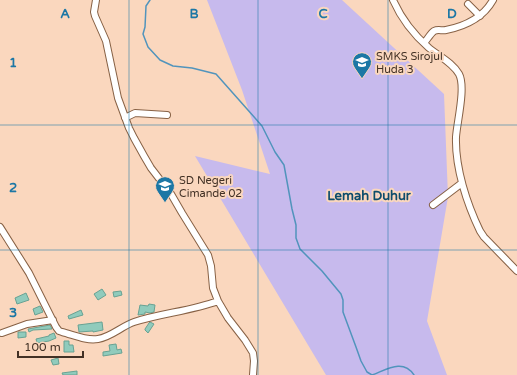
<svg xmlns="http://www.w3.org/2000/svg" width="517" height="375" font-family="'Varela Round',sans-serif">
<rect width="100%" height="100%" fill="#fad7be"/>
<!-- green -->
<path fill="#c7baed" d="M207,0H342L444,94L448,197L427,321L447,375H326L195,156L270,174L242,90Z"/>
<g fill="none" stroke-linecap="round" stroke-linejoin="round">
<!-- stream -->
<path stroke="#5194bc" stroke-width="1.5" d="M150,0L146,6L145,27L143,34L148,47L160,60L173,66L192,68L216,74L262,126L275,152L284,165L292,209L296,225V238L300,249L322,271L341,294L343,300V312L356,347L361,361L367,372L372,375C386,370 403,358 414,375"/>
</g>
<!-- building -->
<path fill="#90cbbc" stroke="#68a293" d="M102,289L106,295L98,300L94,294Z
M121,291L122,295L114,297L113,292Z
M26,293L29,300L17,304L15,298Z
M149,304L155,305L154,312L150,313L145,312V314L138,315L140,305L148,306Z
M40,306L43,312L35,315L33,309Z
M81,310L83,315L69,319L68,316Z
M102,322L103,330L93,332V331L79,332L78,325Z
M150,322L154,324L148,333L145,330V329L149,323Z
M50,325L52,329L33,330L29,332L28,329Z
M18,332H26V337L18,338Z
M54,333L56,338L49,341L37,343L36,339L49,336V335Z
M64,341H69V345H73L74,352H64Z
M116,344L117,350L121,349L122,353L103,356V352L110,351L109,345Z
M58,358L59,364L53,365L51,360Z
M77,371V375H63L62,373Z"/>
<g fill="none" stroke-linecap="round" stroke-linejoin="round">
<defs>
<path id="minor" d="M96,0L94,12L95,16L106,41L118,98L129,128L134,138L144,156L151,168L171,194L182,213L208,255L211,266L213,288L218,301L228,318L245,340L253,353L254,361L253,375
M393,0C401,18 414,35 429,48C439,56 453,63 459,74C466,87 457,122 456,137C455,168 467,204 480,231L484,237L517,271
M468,4L480,16
M424,43C427,40 430,34 434,31C438,29 442,31 446,30C466,26 483,18 493,0
M125,118L135,113L167,115
M433,205L462,183
M0,227L29,273L56,327L59,331L62,332C74,335 86,341 98,339C111,337 122,326 134,322C162,313 191,311 218,301
M2,333L27,324L53,320"/>
</defs>
<!-- minor casing -->
<use href="#minor" stroke="#876145" stroke-width="8"/>
<!-- minor -->
<use href="#minor" stroke="#fff" stroke-width="6"/>
</g>
<!-- grid -->
<path fill="none" stroke="#1c77a5" stroke-width="1" stroke-opacity="0.55" d="M129,0V375M258,0V375M388,0V375M0,125H517M0,250H517"/>
<!-- icons -->
<defs>
<symbol id="school-pin" viewBox="-11 -11 22 30"><path d="M0 17L-7.5 6A9.5 9.5 0 1 1 7.5 6Z" fill="#1c77a5" stroke="#fad7be"/><path d="M0-5L7-2L0 1L-7-2ZM-4 1L0 2.5L4 1V4Q0 6-4 4Z" fill="#fff"/></symbol>
</defs>
<g fill-rule="evenodd">
<use href="#school-pin" x="351" y="51" width="22" height="30"/>
<use href="#school-pin" x="154" y="175" width="22" height="30"/>
</g>
<g text-anchor="middle" dominant-baseline="central" stroke-width="4" stroke-linejoin="round" paint-order="stroke">
<!-- poi labels -->
<g font-size="11" fill="#423125" stroke="#fad7be" text-anchor="start">
<text x="376" y="56">SMKS Sirojul<tspan x="376" dy="13">Huda 3</tspan></text>
<text x="179" y="180">SD Negeri<tspan x="179" dy="13">Cimande 02</tspan></text>
</g>
<!-- quarter labels -->
<g font-size="13" font-weight="bold" fill="#0d4c6c" stroke="#fad7be">
<text x="369" y="196">Lemah Duhur</text>
</g>
</g>
<g font-size="13" text-anchor="middle" font-weight="bold" fill="#1c77a5" stroke="#fad7be" stroke-width="4" stroke-linejoin="round" paint-order="stroke">
<text x="65" y="18">A</text>
<text x="194" y="18">B</text>
<text x="323" y="18">C</text>
<text x="452" y="18">D</text>
<text x="13" y="67">1</text>
<text x="13" y="192">2</text>
<text x="13" y="317">3</text>
</g>
<!-- scale -->
<path d="M18 351v6h65v-6" fill="none" stroke="#423125" stroke-width="2"/>
<text x="24" y="351" font-size="12" fill="#423125" stroke="#fad7be" stroke-width="3" paint-order="stroke">100 m</text>
</svg>
